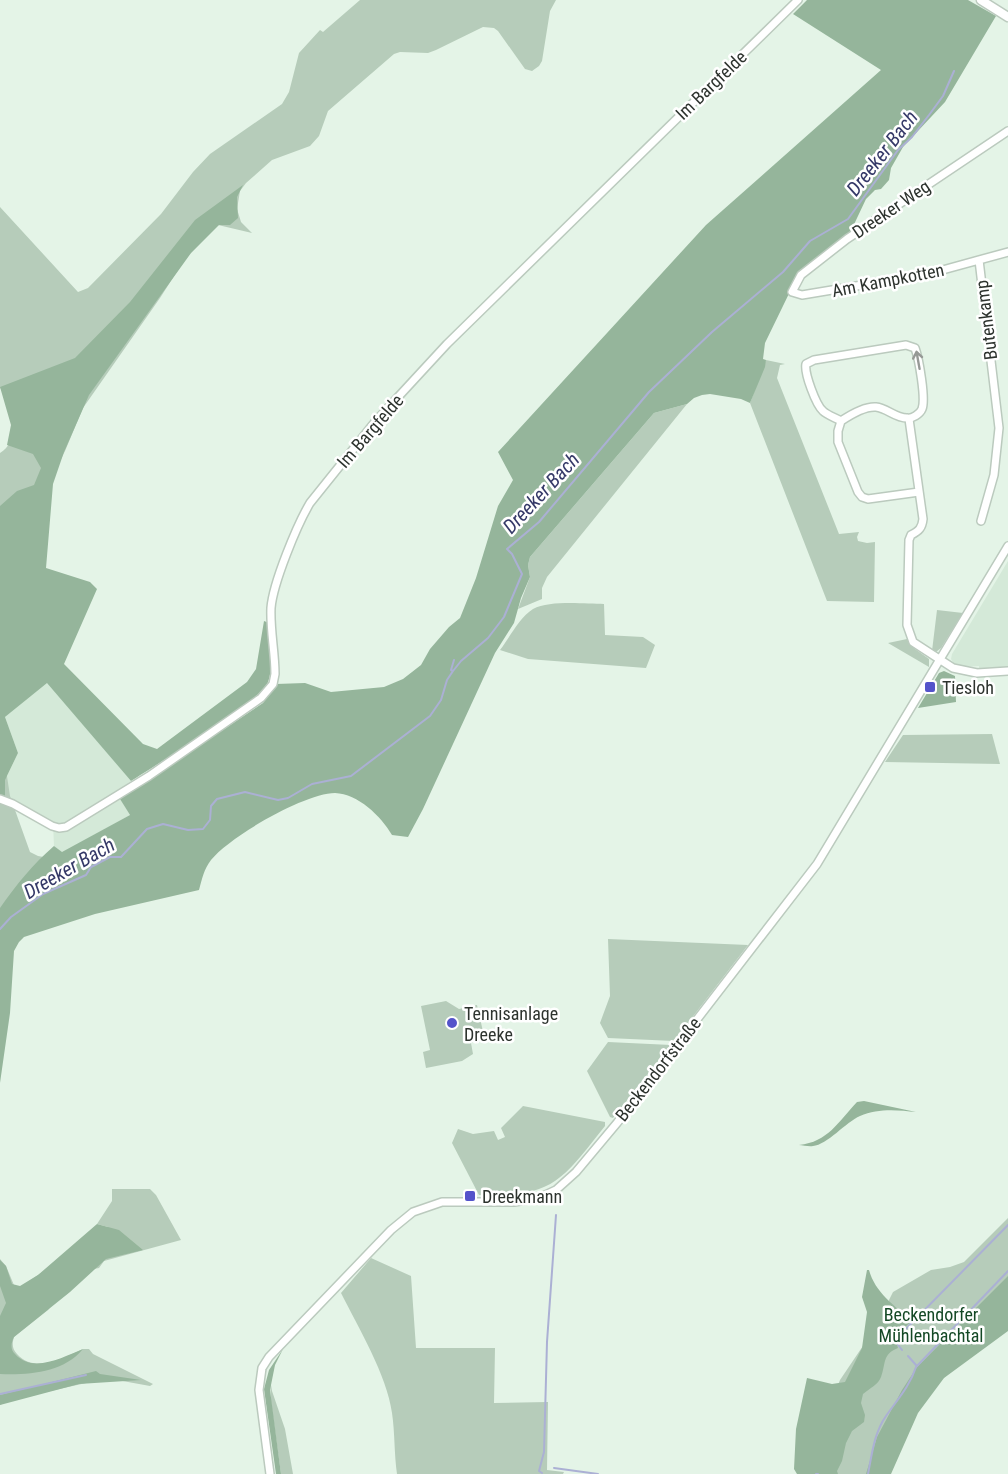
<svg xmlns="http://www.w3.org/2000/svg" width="1008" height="1474" font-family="'Roboto Condensed',sans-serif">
<rect width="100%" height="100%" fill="#e4f4e7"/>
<!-- built -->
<path fill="#d4e9d8" d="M1008,561V668L979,670V666L963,667L955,665L951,659L952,654Z
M47,682L131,781L116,792L130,815L62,853L54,846L53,823L5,798V780L18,753L5,717Z"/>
<!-- green -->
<path fill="#b6ccba" d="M360,0H556L550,11L542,61L539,66L532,71L525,69L498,31L494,28L483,27L436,50L428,53L400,52L394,54L328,111L319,136L310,146L272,160L246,183L240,191L237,209L241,222L252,233L218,225L185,259L160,298L83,408L65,451L53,475L39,574L81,617L0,541V453C23,440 9,405 0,387V207L78,292L88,288L161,214L193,172L210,154L282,104L289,92L299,53L320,30L323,32Z
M766,360L785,364L780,365L777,378L839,534L859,532L857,537L858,541L867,543L875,542L874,602L827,601L750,403Z
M687,404L547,577L542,588V599L518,609L530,577L528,565L530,557L654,413Z
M604,604L605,635L643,637L655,645L646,668L528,659L500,650C510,637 519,618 533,609C550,600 585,604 604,604Z
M937,610L963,613L941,648L936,652L932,651Z
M907,639L915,649L929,659V667L888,643Z
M0,730L10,796L30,852L38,856L49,858L14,935L0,1032Z
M992,734L1000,764L885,762L903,735Z
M608,939L748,945L674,1041L608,1038L600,1023L610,996Z
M446,1001L459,1009L477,1005L484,1036L471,1043L473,1054L462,1061L426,1068L423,1052L430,1050L421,1006Z
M608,1042L671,1045L613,1118L610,1117L587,1071Z
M523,1106L605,1122V1126C562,1180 553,1198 479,1195L452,1143L458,1129L473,1134L494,1131L498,1140L505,1137L501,1128Z
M112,1189H150L156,1195L181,1240L104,1261L99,1268L89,1270L67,1294L57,1299L48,1310L14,1337C12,1344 12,1349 17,1354C35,1374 63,1358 83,1349H89L93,1354L153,1384L150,1386L117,1380L95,1381L10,1400L0,1405V1259L6,1266L16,1290L108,1227L97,1224L112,1201Z
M1008,1218V1326C988,1342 968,1356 949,1373C921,1397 901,1439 890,1474H801L840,1380L875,1328L893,1292L931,1270L950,1267L964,1262Z
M371,1258L411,1276L416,1348H495L494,1403L548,1402L547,1470L564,1472L563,1474H397C394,1454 395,1433 392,1413C387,1375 358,1327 341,1293Z
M270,1379L272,1391L285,1429L293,1474H281L271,1402Z"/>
<!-- forest -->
<path fill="#95b59b" d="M807,0H968L996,16L945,102L903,147L891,168L889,180L881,189L875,190L866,199L849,235L799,273L765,343L763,359L766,360L765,367L750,403L741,399L710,394L702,395L694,398L687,404L654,413L530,557L528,565L530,577L521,598L514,623L495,653L423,809L408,837L392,835C381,816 358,794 335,793C305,793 229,837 211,860C204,869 202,879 199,890L95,914L24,937L19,942L14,951L10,1013L0,1083V908C16,885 33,864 54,846L62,852L130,815L120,799L263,703L276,684L305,683L331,692L384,687L403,679L421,665L430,649L449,627L460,618L476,578L498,506L513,480L498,452L706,225L881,70L793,14Z
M243,185L237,197L238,218L230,225H219L191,253L89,395L64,452L53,484L46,568L90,582L97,589L64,664L143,744L157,749L247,682L256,669L264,621L269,623C269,639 274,668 268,682C261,702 154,766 131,781L47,683L5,717L18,753L5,780V798L0,797V506L17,491L34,485L41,468L33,454L7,445L11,425L0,387L75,358L130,302L195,220Z
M944,671L955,676L956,702L918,708L939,673Z
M864,1101L916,1112C898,1110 878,1108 860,1116C846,1122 827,1145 813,1146C809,1147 803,1145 799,1145C828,1142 838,1122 857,1102Z
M97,1224L119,1230L143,1250L106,1259L70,1292L14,1337C11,1343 10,1349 15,1354C33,1374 63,1357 83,1349C63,1373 29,1375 0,1374V1316L6,1303L0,1286V1260L6,1266L12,1284L20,1286L38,1275Z
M867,1270H869C875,1292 894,1306 912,1320L895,1338L898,1348C882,1354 886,1364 881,1377C878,1385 870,1388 863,1394L861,1403L865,1415L864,1422L852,1431L846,1443L842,1461L837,1471L838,1474H797L794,1469L796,1429L807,1378L832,1384L845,1382L862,1348L867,1312L862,1297Z
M1008,1276V1331L944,1378L918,1413L891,1474H866L877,1437L902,1390L917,1367Z
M283,1349L275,1365L270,1390L281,1474H276L264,1389L269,1370Z
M96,1371L100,1374L141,1380L79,1384L0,1405V1395Z"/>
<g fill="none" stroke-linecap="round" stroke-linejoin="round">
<!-- stream -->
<path stroke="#abb0d4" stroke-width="2" d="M453,671L451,670L454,660
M0,929L11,917L43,894L86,875L91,867L110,857H121L147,829L163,824L188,830L203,829L210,820L211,806L217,799L245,792L278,800L288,798L312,784L351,776L430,716L441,700L447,680L453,671L461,661L488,638L504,617L522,574L512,554L507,549L539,522L649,392L712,332L783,272L810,241L848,219L898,150L912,137L929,115L943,96L954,71
M902,1350L896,1342V1339L1008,1225
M908,1356L916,1365
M0,1394L86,1375
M554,1468L598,1474
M542,1473L539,1471L544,1452L547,1342L556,1215
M816,1474H818
M868,1474C872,1454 874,1433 886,1416C897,1400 910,1386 916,1367L1008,1271"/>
<defs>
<path id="minor" d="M1008,131L847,239L801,275L792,292L802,295L928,274L1008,252
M979,260L999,428L994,475L981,521
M909,419L923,519C922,528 919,531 911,535L909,540L907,625L913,642L953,668L977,673L1008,671
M841,421C836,418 827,415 823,411C816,405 804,373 806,364L814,360L906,345L915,348C919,359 926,399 922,409C920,414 912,419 907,418C895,418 887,408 876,407C865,406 850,415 841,421L838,431V442L858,492L862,497L868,499L919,492
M0,799L13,804L52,826L59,828L66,827L149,776L261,698L273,684L275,674C275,652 270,630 271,608C273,583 297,525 310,503L375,422L447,344L798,0
M270,1474L259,1390L262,1368L269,1357L391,1230L413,1212L442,1202H514L539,1198L556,1190L576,1172L617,1123L817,864L1008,546"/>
<path id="major" d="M981,0L1008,17"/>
</defs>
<!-- minor casing -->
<use href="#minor" stroke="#bbcabe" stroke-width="10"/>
<!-- major casing -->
<use href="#major" stroke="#bbcabe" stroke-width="11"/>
<!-- minor -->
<use href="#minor" stroke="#fff" stroke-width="7"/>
<!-- major -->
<use href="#major" stroke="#fff" stroke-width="8"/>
</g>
<!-- one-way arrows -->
<defs><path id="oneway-shaft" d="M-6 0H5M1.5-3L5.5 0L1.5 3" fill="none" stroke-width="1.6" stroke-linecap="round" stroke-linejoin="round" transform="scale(1.5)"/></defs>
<use stroke="#969996" href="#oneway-shaft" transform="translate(918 360) rotate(-100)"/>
<!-- markers -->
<g fill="#5453ca" stroke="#fff" stroke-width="2">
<rect x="924" y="681" width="12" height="12" rx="3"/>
<circle cx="452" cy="1023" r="6"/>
<rect x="464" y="1190" width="12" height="12" rx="3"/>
</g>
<g text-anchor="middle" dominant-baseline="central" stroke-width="5" stroke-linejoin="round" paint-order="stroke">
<!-- street labels -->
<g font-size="18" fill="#2d332e" stroke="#fff">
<text transform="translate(711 85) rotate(-44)">Im Bargfelde</text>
<text transform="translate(891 209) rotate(-34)">Dreeker Weg</text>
<text transform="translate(888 280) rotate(-11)">Am Kampkotten</text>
<text transform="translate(986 320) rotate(-97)">Butenkamp</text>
<text transform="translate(370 431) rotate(-49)">Im Bargfelde</text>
<text transform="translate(658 1069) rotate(-52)">Beckendorfstraße</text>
</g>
<!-- poi labels -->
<g font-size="18" fill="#2d332e" stroke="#fff" text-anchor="start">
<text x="942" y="687">Tiesloh</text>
<text x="464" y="1013">Tennisanlage<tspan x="464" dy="21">Dreeke</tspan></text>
<text x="482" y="1196">Dreekmann</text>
</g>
<!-- park labels -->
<g font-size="18" fill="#144825" stroke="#fff">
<text x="931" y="1314">Beckendorfer<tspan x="931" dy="21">Mühlenbachtal</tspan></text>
</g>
<!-- water labels -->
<g font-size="20" font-style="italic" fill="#353968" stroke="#fff">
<text transform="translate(882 153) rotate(-52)">Dreeker Bach</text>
<text transform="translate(541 493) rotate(-47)">Dreeker Bach</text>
<text transform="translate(69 868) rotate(-30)">Dreeker Bach</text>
</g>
</g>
</svg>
